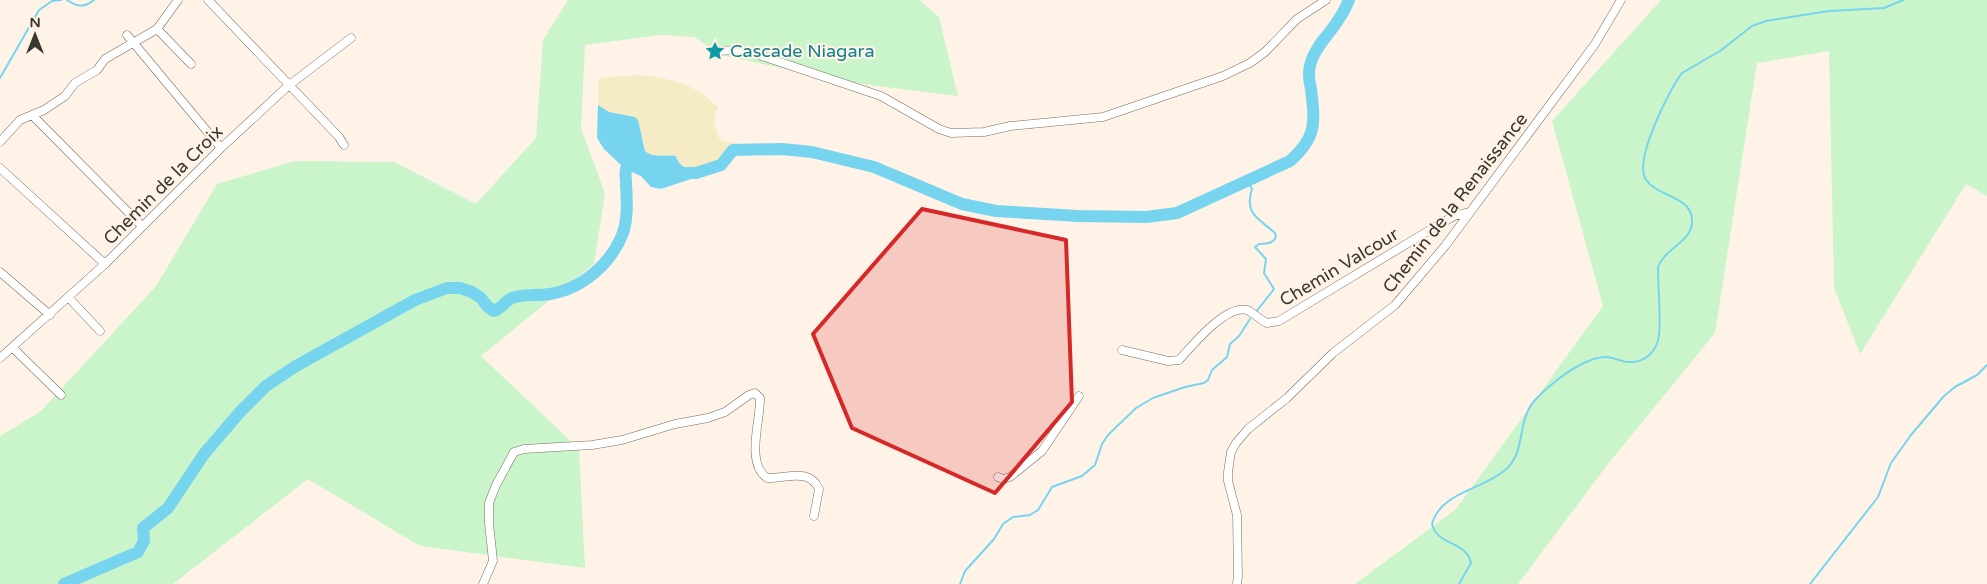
<svg xmlns="http://www.w3.org/2000/svg" width="1987" height="584" font-family="'Varela Round',sans-serif">
<rect width="100%" height="100%" fill="#fef3e6"/>
<!-- green -->
<path fill="#caf5ca" d="M568,0H920L939,17L958,96L846,82L717,54L716,51L694,37L661,35L585,45L581,128L605,193L594,264L481,356L579,449L585,568L420,546L308,479L173,584H0V436L40,412L156,286L217,184L295,161L394,162L476,204L536,138L543,40Z
M1661,0H1987V196L1966,184L1860,354L1834,288L1829,51L1757,63L1715,333L1608,464L1518,584H1355L1456,509L1603,306L1552,121Z"/>
<!-- sand -->
<path fill="#f5ecc6" d="M639,75C671,78 696,84 718,108L715,114L714,123L719,138L722,141L739,143C731,148 729,154 723,160C711,173 682,175 676,156L673,155L653,156L648,154L645,151L644,142L635,117L609,112L598,105L599,78Z"/>
<!-- water -->
<path fill="#77d4ef" d="M598,105L609,112L635,117L638,120L645,151C654,159 665,154 676,156C679,168 690,170 701,170L703,175L661,189L651,187L641,176L625,169L604,149L597,138Z"/>
<g fill="none" stroke-linecap="round" stroke-linejoin="round">
<!-- stream -->
<path stroke="#77d4ef" stroke-width="2" d="M67,0C77,7 84,8 94,0
M0,78L39,10L52,1L61,0
M1248,182L1252,189C1244,214 1258,218 1275,233L1276,237C1272,245 1266,243 1259,244L1255,247L1266,259L1264,273L1274,289L1255,313
M960,584L965,571L994,539L1003,524L1013,517L1030,515L1038,510L1052,487L1082,476L1095,465L1102,444L1108,435L1136,408L1153,398L1185,387L1204,383L1208,380L1212,370L1227,357L1230,344L1239,336L1250,319
M1459,584L1471,563C1467,541 1437,546 1432,524C1441,492 1481,490 1504,471C1527,453 1516,421 1535,400C1548,386 1567,371 1584,363C1590,360 1599,357 1606,357C1614,357 1621,362 1628,362C1645,363 1657,352 1659,335C1661,315 1658,288 1658,267C1665,248 1691,242 1692,223C1694,195 1656,198 1645,178C1635,158 1669,90 1682,73L1720,51L1752,26L1766,21L1829,11L1884,8L1903,0
M1810,584L1878,497L1891,463L1911,435L1944,396L1955,387L1977,375L1987,365"/>
<!-- river -->
<path stroke="#77d4ef" stroke-width="12" d="M687,173H696L721,165L733,150L782,149L812,152L874,167L962,204L996,211L1078,216L1146,217L1177,213L1290,161C1317,137 1315,123 1311,89C1309,81 1308,70 1311,62C1316,45 1332,32 1340,17C1344,12 1346,6 1349,0
M64,584L138,552L144,541L143,528L168,508L204,454L240,412L266,386L296,366L415,300L447,288H460L472,292L481,298L487,306L494,311C502,308 505,301 512,298C524,294 538,296 550,294C582,289 611,264 623,233C628,218 627,200 626,184C626,180 625,173 626,169C628,164 633,160 637,159"/>
<defs>
<path id="minor" d="M208,0L339,137L344,145
M157,29L191,64
M127,35L221,148
M716,51L740,50L756,54L881,96L939,129L951,133L984,132L1010,126L1103,117L1223,76L1250,63L1265,52L1297,19L1326,0
M33,116L142,226
M0,142L20,120L44,110L65,96L75,83L97,70L105,59L157,29L178,0
M0,168L105,264
M0,272L50,315
M68,297L100,331
M13,348L61,395
M1122,350L1168,361L1179,360C1192,346 1226,304 1247,310C1254,313 1260,320 1267,323L1279,321L1433,228L1454,216L1469,212
M0,358L105,264L221,148L288,86L351,38
M998,477L1003,479L1010,477L1042,451L1079,396
M483,584L493,561L489,523V503L496,485L514,452L524,449L592,445L622,440L675,424L708,418L725,412L749,395L755,393L760,398C761,419 745,463 767,478C786,479 809,467 819,489L814,516
M1237,584L1238,576L1237,515L1228,481V472L1231,452L1236,443L1248,429L1287,398L1333,353L1395,305L1445,246L1595,44L1621,0"/>
</defs>
<!-- minor casing -->
<use href="#minor" stroke="#766c60" stroke-width="9"/>
<!-- minor -->
<use href="#minor" stroke="#fff" stroke-width="8"/>
</g>
<!-- marked area -->
<path fill="#d62828" fill-opacity="0.2" stroke="#d62828" stroke-width="4" stroke-linejoin="round" d="M922,209L1066,240L1072,402L995,493L852,428L813,334Z"/>
<!-- icons -->
<defs>
<symbol id="sight-bare" viewBox="-9 -9 18 18"><path d="M0-6L1.8-2.2L6-1.7L2.9 1.2L3.7 5.4L0 3.3L-3.7 5.4L-2.9 1.2L-6-1.7L-1.8-2.2Z" fill="#0f9aa8" stroke="#fef3e6" stroke-width="2.5" paint-order="stroke"/></symbol>
</defs>
<g fill-rule="evenodd">
<use href="#sight-bare" x="701" y="37" width="28" height="28"/>
</g>
<g text-anchor="middle" dominant-baseline="central" stroke-width="4.5" stroke-linejoin="round" paint-order="stroke">
<!-- culture labels -->
<g font-size="18" fill="#0d838f" stroke="#fef3e6" text-anchor="start">
<text x="730" y="51">Cascade Niagara</text>
</g>
<!-- street labels -->
<g font-size="18" fill="#3b3731" stroke="#fef3e6">
<text transform="translate(163 185) rotate(-45)">Chemin de la Croix</text>
<text transform="translate(1455 203) rotate(-52)">Chemin de la Renaissance</text>
<text transform="translate(1339 267) rotate(-31)">Chemin Valcour</text>
</g>
</g>
<!-- north arrow -->
<g transform="translate(35 35)" stroke="#fef3e6" stroke-width="4" paint-order="stroke">
<path d="M0-4L9 19L0 12L-9 19Z" fill="#3b3731"/>
<text y="-8" font-size="14" font-weight="bold" text-anchor="middle" fill="#3b3731">N</text>
</g>
</svg>
